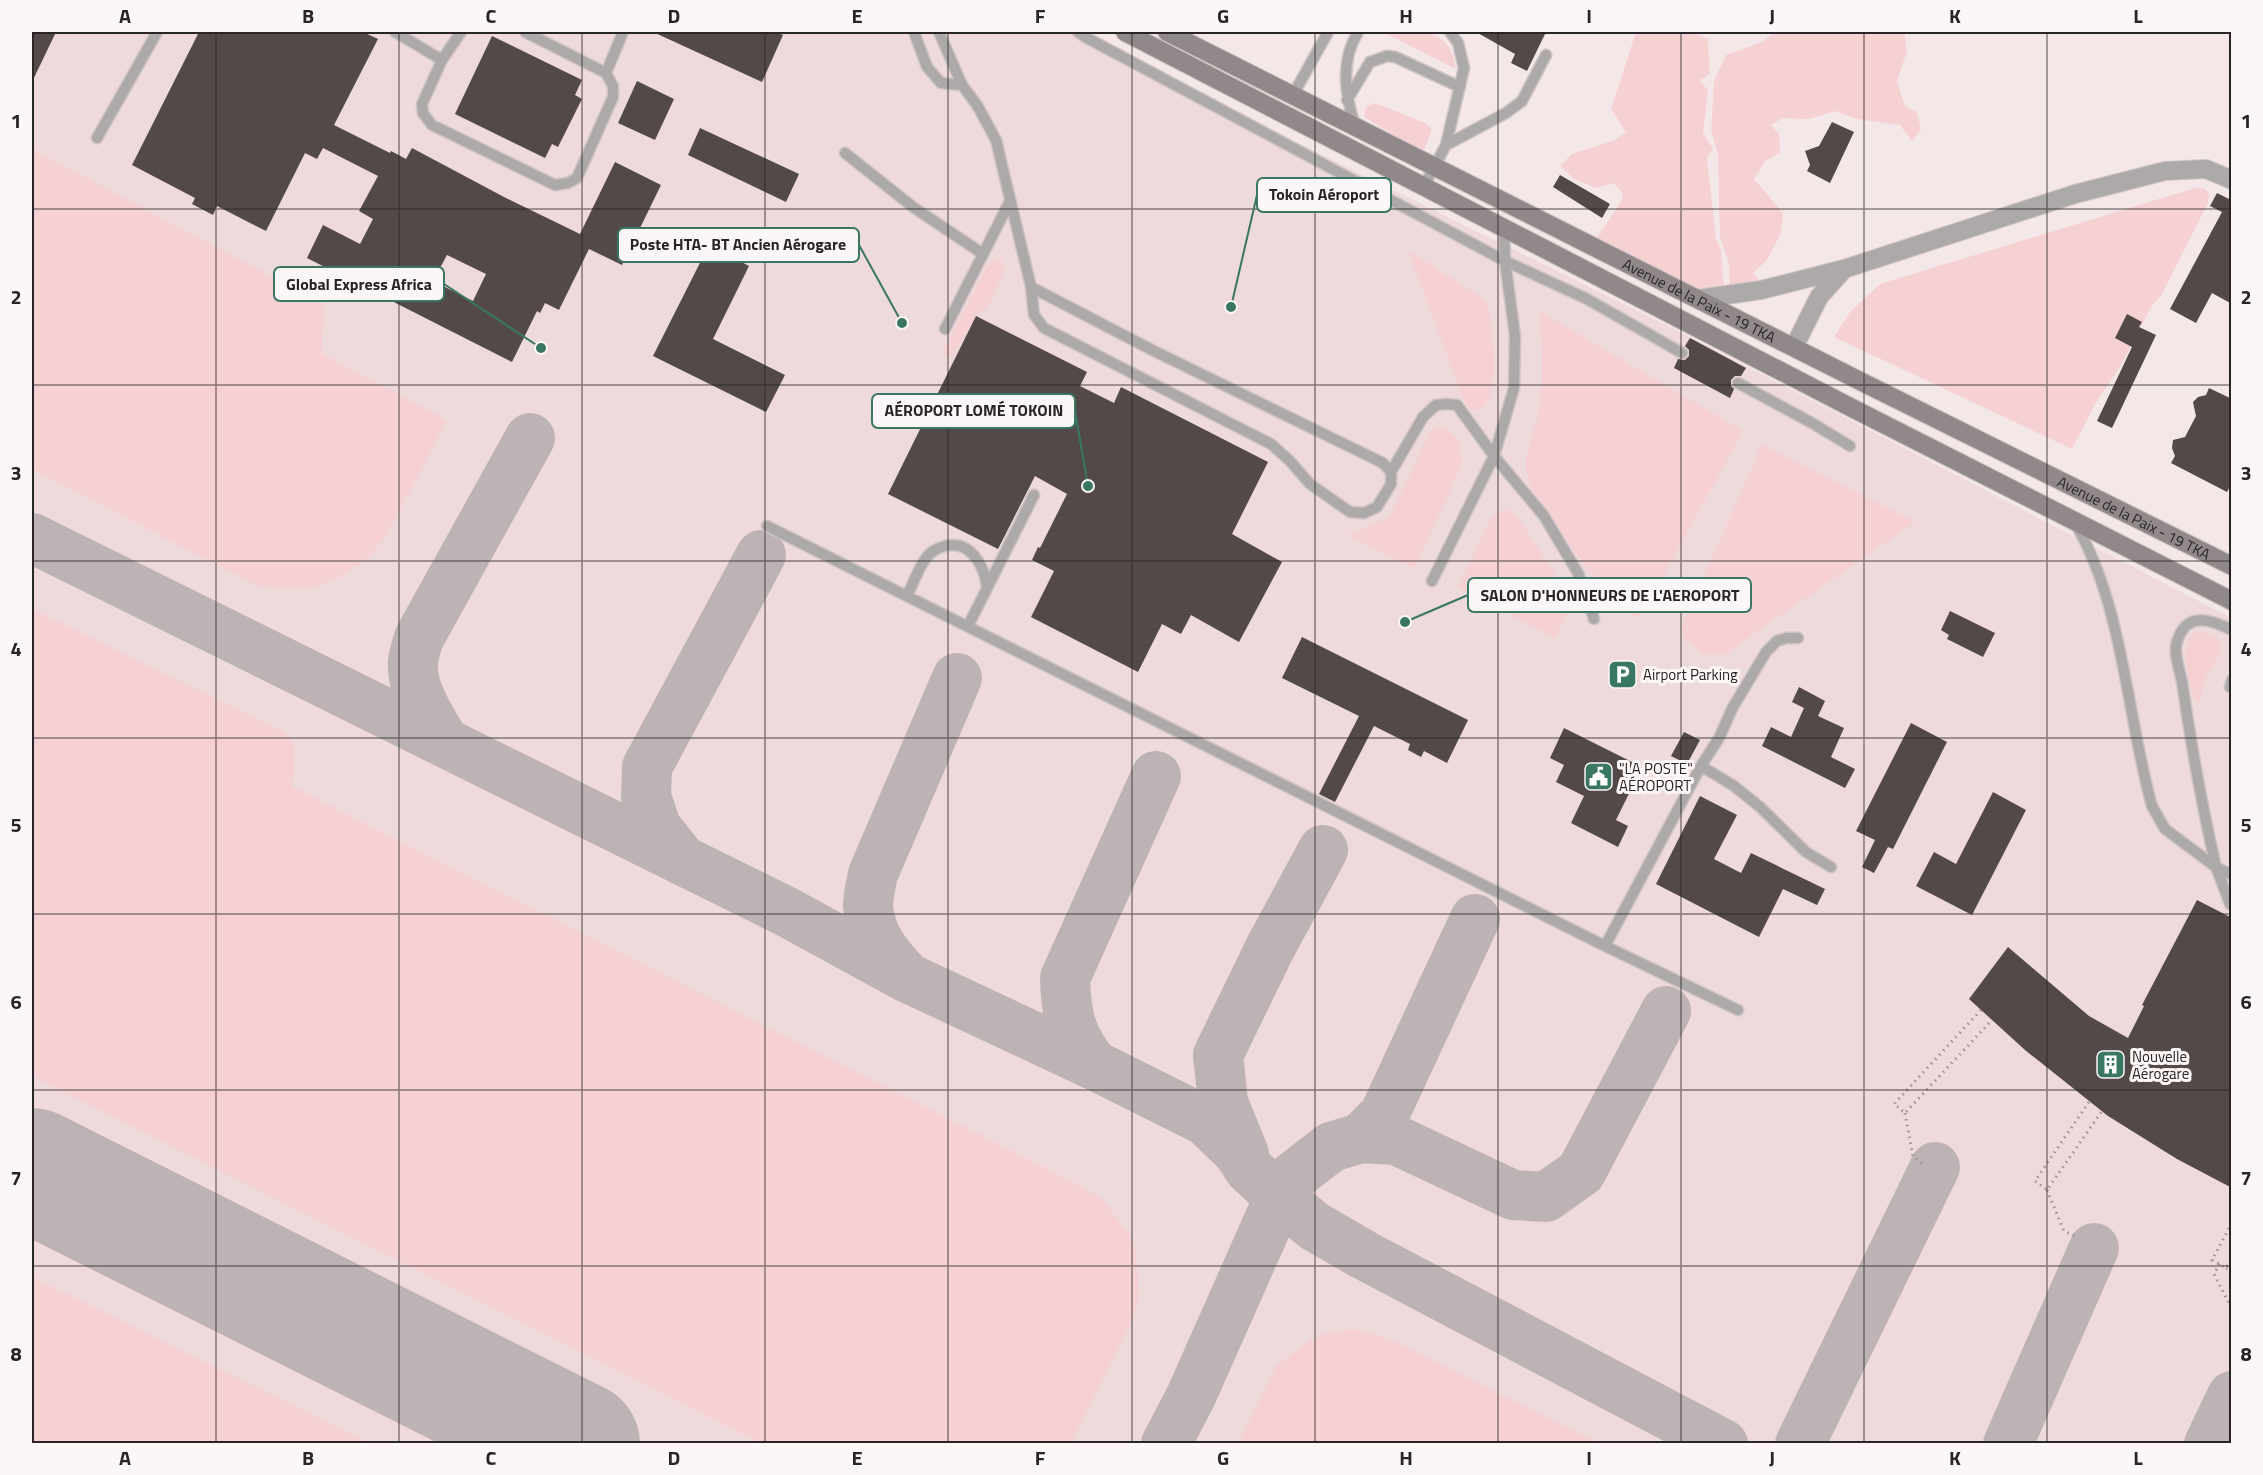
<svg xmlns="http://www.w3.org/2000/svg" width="2263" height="1475" font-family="'Titillium Web',sans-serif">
<rect width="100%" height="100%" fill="#f4e7e8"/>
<!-- built -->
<path fill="#eed9db" d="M32,32H1073L1125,52L1294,141L1690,337L2231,618V1443H32Z"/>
<!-- green -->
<path fill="#f6d1d4" d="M1383,32C1416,31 1450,25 1456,69Z
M1636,32H1692L1708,39L1710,74L1700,80L1708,91L1703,133L1713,149L1707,158L1716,239L1721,250L1724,292L1702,298L1595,240C1605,225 1615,213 1623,197L1621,191L1613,183L1597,188L1574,179L1560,166L1572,154L1615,140L1626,132L1611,109Z
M1775,32H1904L1907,51L1897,81L1905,106L1917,112L1921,130L1912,141L1900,125L1857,119L1835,111L1809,119L1783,118L1771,125L1779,134L1780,153L1765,161L1754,179L1783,213L1781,233L1767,260L1753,273L1761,283L1730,290L1729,264L1720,237L1718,153L1711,131L1714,81L1726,55L1762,42Z
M1375,103L1425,123L1432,129L1423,153L1364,117L1366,107Z
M32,149L325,305L321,353L447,420L385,538L361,564L338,578L315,587L289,589L256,585L32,469Z
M2195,188H2204L2209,193L2208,203L2162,294L2151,307L2120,367L2095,404L2072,449L1834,337L1850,312L1880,284Z
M1408,250L1487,301C1492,325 1503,394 1480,410L1468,408L1463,398Z
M996,259L1002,261L1005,269L990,303L976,316L951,358L942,353L988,264Z
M1539,311L1743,431L1642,615L1638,617L1632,616C1605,589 1525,502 1526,465C1526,448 1535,432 1538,416C1545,380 1542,346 1539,311Z
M1440,427L1448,430L1459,440L1462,464L1414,569L1348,535L1390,517L1432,428Z
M1762,445L1915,522L1725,654L1705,655L1684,639L1681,628Z
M1508,510L1517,516L1566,592L1568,610L1555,638L1458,587L1491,519L1498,512Z
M32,609L284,732L295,745L293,787L1077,1184L1102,1199L1130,1235L1136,1254L1139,1296L1129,1327L1071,1443H760L32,1076Z
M2200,631L2216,636L2221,646L2222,652L2207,674L2200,701L2195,702C2191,684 2173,637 2200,631Z
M32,1277L325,1421L370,1443H32Z
M1348,1330H1362L1387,1338L1599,1443H1238L1277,1365L1311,1340L1323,1334Z"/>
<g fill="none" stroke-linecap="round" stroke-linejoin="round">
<!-- taxiway -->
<path stroke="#beb3b4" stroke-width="50" d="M32,538L787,912L906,977L1094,1065L1206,1121L1238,1152L1249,1169L1279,1197L1314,1226L1364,1255L1723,1444
M444,741C430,717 411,691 413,661C414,654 417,645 419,638L530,438
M683,861L656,827L646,796L647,767L761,555
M905,975C886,955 870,935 868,906C868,896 871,884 873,874L957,678
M1094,1065C1070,1036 1066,1014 1065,978L1156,776
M1361,1138L1384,1115L1475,919
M1244,1154L1223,1102L1218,1055L1270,948L1323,850
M1166,1444L1191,1396L1286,1182L1331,1147L1361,1138L1396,1140L1513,1195L1546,1197L1581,1172L1666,1011
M1800,1444L1935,1167
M2008,1444L2094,1248
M2209,1444L2232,1396"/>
<!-- runway -->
<path stroke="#beb3b4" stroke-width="124" d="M32,1170L578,1444"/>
</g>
<!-- building -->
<path fill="#534949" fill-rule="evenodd" d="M32,32H56L32,82Z
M199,32H363L378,39L334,125L390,153L391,151L406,159L412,148L504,197L580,234L615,162L661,185L622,265L589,249L559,310L545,303L540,313L537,311L512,362L307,258L323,225L360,244L373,219L359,211L378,176L323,148L317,159L305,153L266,231L217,206L213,215L192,204L195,198L132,165ZM447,255L486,274L473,301L433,281Z
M653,32H775L783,35L762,82Z
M1476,32H1546L1527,71L1511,63L1515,54Z
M492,36L582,80L575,95L582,99L558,147L552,144L545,158L455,114Z
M637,81L674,99L655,140L618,123Z
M1832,122L1854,132L1830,183L1807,171L1810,165L1805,151L1819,146Z
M700,128L799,174L786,202L688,155Z
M1560,175L1610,204L1602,218L1553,187Z
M2217,193L2229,199L2232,194V304L2212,293L2196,323L2170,309L2222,212L2210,206Z
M709,245L749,266L713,339L785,375L766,412L653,356Z
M2127,314L2142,322L2139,327L2156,335L2112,428L2097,421L2132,347L2115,338Z
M976,316L1087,372L1080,386L1114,403L1121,387L1268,462L1232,534L1282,562L1239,642L1191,615L1181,634L1162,624L1138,672L1031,617L1054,571L1032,560L1038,547L1040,548L1067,494L1035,476L998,549L888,494Z
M1690,338L1746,368L1741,376H1735L1731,380V386L1734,389L1730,398L1674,368L1678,359L1685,360L1689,356V350L1685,346Z
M2209,388L2232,399V482L2227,492L2171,463L2175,456L2172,448L2173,440L2185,437L2196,416L2193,402L2198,397L2206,395Z
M1950,611L1995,633L1983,657L1947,639L1949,635L1941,630Z
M1302,637L1468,720L1447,763L1424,751L1421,757L1408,750L1410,744L1374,726L1335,802L1319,794L1359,716L1282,678Z
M1799,687L1825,701L1818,716L1844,728L1831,757L1855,769L1845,788L1762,746L1771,727L1791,737L1804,708L1792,702Z
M1911,723L1947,742L1893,849L1888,847L1874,873L1862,867L1875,840L1856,831Z
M1564,728L1642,767L1616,820L1628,826L1618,847L1571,823L1584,796L1556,782L1564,765L1550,758Z
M1684,732L1700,740L1687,764L1671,756Z
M1993,792L2026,810L1972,915L1916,886L1934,852L1956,864Z
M1700,796L1737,815L1714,859L1741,873L1751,853L1825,889L1817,905L1783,889L1759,937L1656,884Z
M2197,900L2232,918V1188L2177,1159L2108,1116L2025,1050L1969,999L2008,947L2089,1016L2128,1038L2144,1006L2142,1005Z"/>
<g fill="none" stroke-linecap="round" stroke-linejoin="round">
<defs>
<path id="lane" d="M395,32L442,60
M461,32L442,60L422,104L423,113L432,125L555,185L568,183L577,178L613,97V86L606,73L525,32
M914,32L927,67L941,83L962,85
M939,32L962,85L977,105L996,140L1031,287L1034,315L1044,328L1271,444L1290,461L1310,484L1350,512L1364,513L1377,507L1391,484V472L1423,417L1436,405L1446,404L1457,405L1494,456L1544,516L1578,573L1594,619
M1078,32L1087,38L1505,261L1587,299L1682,353
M606,73L623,32
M1293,95L1328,32
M1347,100L1370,62L1387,56L1395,57L1460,87
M1355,126C1345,94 1340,62 1358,32
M97,138L157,32
M1446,145L1506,113L1522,101L1546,55
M845,153L913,207L983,254
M1424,186L1446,145L1464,68L1458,43L1450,32
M1031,287L1152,350L1383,463L1391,472
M945,329L1010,201
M1738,383L1812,423L1850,446
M2075,523C2124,607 2126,713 2152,806L2165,829L2216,867L2230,904
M767,526L1605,946L1738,1010
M1432,581L1494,456L1514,388L1515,336L1505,261L1504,228
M907,596C913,584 918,569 926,558C931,551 938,548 945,546C970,540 983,564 987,585
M968,626L1034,495
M2232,630C2210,619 2186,611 2177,642C2173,652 2180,671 2182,682C2191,744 2202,806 2216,867L2232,875
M2230,687L2232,680
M1701,766L1734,786L1760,807L1806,852L1831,867
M1605,946L1701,766L1719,738L1733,707L1766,652L1777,641L1787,638H1798"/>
<path id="street" d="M1698,299L1761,290L1844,269L2075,194L2165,171L2206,169L2232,180
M1794,347L1819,297L1844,269"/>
<g id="secondary">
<path d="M1125,32L1852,408L2232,601"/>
<path id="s1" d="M1167,32L1870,386L2232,566"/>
</g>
</defs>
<!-- lane casing -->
<use href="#lane" stroke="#cfc4c5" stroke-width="13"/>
<!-- street casing -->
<use href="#street" stroke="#cfc4c5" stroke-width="20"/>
<!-- secondary casing -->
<use href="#secondary" stroke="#cfc4c5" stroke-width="20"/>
<!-- path -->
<path stroke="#9d9394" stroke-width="3" stroke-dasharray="1.5 4.5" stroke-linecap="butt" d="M1981,1010L1894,1104L1905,1113L1992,1020
M2089,1102L2035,1181L2047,1190L2102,1111
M1905,1113L1913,1157L1923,1164
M2047,1190L2064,1231L2075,1236
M2232,1223L2212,1260L2226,1268L2232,1257
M2220,1264L2214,1274L2232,1309
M2226,1268L2232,1270"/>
<!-- lane -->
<use href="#lane" stroke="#aea9a9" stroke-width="10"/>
<!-- street -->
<use href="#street" stroke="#aea9a9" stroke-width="18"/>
<!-- secondary -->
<use href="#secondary" stroke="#918989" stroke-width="18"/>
</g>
<!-- grid -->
<path fill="none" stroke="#292425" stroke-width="1.5" stroke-opacity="0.55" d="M216,32V1444M399,32V1444M582,32V1444M765,32V1444M948,32V1444M1132,32V1444M1315,32V1444M1498,32V1444M1681,32V1444M1864,32V1444M2047,32V1444M32,209H2232M32,385H2232M32,561H2232M32,738H2232M32,914H2232M32,1090H2232M32,1266H2232"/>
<!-- icons -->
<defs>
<symbol id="parking-square" viewBox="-11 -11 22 22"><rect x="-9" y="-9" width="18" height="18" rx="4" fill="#397763" stroke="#fdf6f6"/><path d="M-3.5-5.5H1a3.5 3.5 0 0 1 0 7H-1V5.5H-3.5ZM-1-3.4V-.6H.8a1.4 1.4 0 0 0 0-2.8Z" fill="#fff"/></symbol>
<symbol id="civic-square" viewBox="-11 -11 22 22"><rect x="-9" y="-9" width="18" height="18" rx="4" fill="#397763" stroke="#fdf6f6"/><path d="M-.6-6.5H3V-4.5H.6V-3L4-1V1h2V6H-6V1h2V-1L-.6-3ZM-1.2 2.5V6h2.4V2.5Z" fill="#fff"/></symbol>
<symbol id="building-square" viewBox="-11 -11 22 22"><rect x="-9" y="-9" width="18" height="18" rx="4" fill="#397763" stroke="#fdf6f6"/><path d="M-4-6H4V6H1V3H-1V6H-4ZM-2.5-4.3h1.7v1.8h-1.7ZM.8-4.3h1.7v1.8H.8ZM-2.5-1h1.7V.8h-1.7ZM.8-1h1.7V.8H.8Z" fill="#fff"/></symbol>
</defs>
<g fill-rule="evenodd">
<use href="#parking-square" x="1606" y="658" width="33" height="33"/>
<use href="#civic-square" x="1582" y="760" width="33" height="33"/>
<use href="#building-square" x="2094" y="1048" width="33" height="33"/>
</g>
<g text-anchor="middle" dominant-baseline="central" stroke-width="6" stroke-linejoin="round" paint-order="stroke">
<!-- street labels -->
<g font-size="15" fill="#292425" stroke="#fdf6f6">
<text stroke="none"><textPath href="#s1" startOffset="596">Avenue de la Paix - 19 TKA</textPath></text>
<text stroke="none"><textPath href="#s1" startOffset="1082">Avenue de la Paix - 19 TKA</textPath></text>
</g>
<!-- poi labels -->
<g font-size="15" fill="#292425" stroke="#fdf6f6" text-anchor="start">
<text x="1643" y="674">Airport Parking</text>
<text x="1619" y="768">"LA POSTE"<tspan x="1619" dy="17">AÉROPORT</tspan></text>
<text x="2132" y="1056">Nouvelle<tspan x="2132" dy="17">Aérogare</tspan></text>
</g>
</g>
<!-- callouts -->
<path fill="none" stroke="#397763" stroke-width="2" d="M1231 307L1257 195M902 323L859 245M541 348L444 284M1088 486L1075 411M1405 622L1468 595"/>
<g fill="#397763" stroke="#fdf6f6" stroke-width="2">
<circle cx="1231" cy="307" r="6"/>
<circle cx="902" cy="323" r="6"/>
<circle cx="541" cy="348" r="6"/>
<circle cx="1088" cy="486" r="6"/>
<circle cx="1405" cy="622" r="6"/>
</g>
<g fill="#fdf6f6" stroke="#397763" stroke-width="2">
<rect x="1257" y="178" width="134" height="34" rx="6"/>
<rect x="618" y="228" width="241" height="34" rx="6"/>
<rect x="274" y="267" width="170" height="34" rx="6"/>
<rect x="872" y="394" width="203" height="34" rx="6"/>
<rect x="1468" y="578" width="283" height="34" rx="6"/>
</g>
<g font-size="16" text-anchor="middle" font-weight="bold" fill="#292425">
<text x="1324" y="200">Tokoin Aéroport</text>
<text x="738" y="250">Poste HTA- BT Ancien Aérogare</text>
<text x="359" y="290">Global Express Africa</text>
<text x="974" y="416">AÉROPORT LOMÉ TOKOIN</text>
<text x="1610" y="601">SALON D'HONNEURS DE L'AEROPORT</text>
</g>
<!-- border -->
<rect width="2263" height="1475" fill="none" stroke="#fdf6f6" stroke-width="66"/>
<rect x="33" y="33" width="2197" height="1409" fill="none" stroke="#292425" stroke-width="2"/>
<g font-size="20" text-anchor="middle" font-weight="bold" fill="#292425">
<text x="125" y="23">A</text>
<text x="308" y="23">B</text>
<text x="491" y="23">C</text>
<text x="674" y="23">D</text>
<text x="857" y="23">E</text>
<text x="1040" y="23">F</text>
<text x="1223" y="23">G</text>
<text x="1406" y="23">H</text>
<text x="1589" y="23">I</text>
<text x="1772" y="23">J</text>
<text x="1955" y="23">K</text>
<text x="2138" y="23">L</text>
<text x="16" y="128">1</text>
<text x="2246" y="128">1</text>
<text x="16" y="304">2</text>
<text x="2246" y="304">2</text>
<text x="16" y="480">3</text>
<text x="2246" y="480">3</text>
<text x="16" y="656">4</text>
<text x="2246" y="656">4</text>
<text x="16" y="832">5</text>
<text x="2246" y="832">5</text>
<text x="16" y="1009">6</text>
<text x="2246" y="1009">6</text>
<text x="16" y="1185">7</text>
<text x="2246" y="1185">7</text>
<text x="16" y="1361">8</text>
<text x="2246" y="1361">8</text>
<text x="125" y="1465">A</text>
<text x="308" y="1465">B</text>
<text x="491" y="1465">C</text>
<text x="674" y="1465">D</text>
<text x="857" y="1465">E</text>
<text x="1040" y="1465">F</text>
<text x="1223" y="1465">G</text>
<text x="1406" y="1465">H</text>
<text x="1589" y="1465">I</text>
<text x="1772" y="1465">J</text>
<text x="1955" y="1465">K</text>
<text x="2138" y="1465">L</text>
</g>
</svg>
